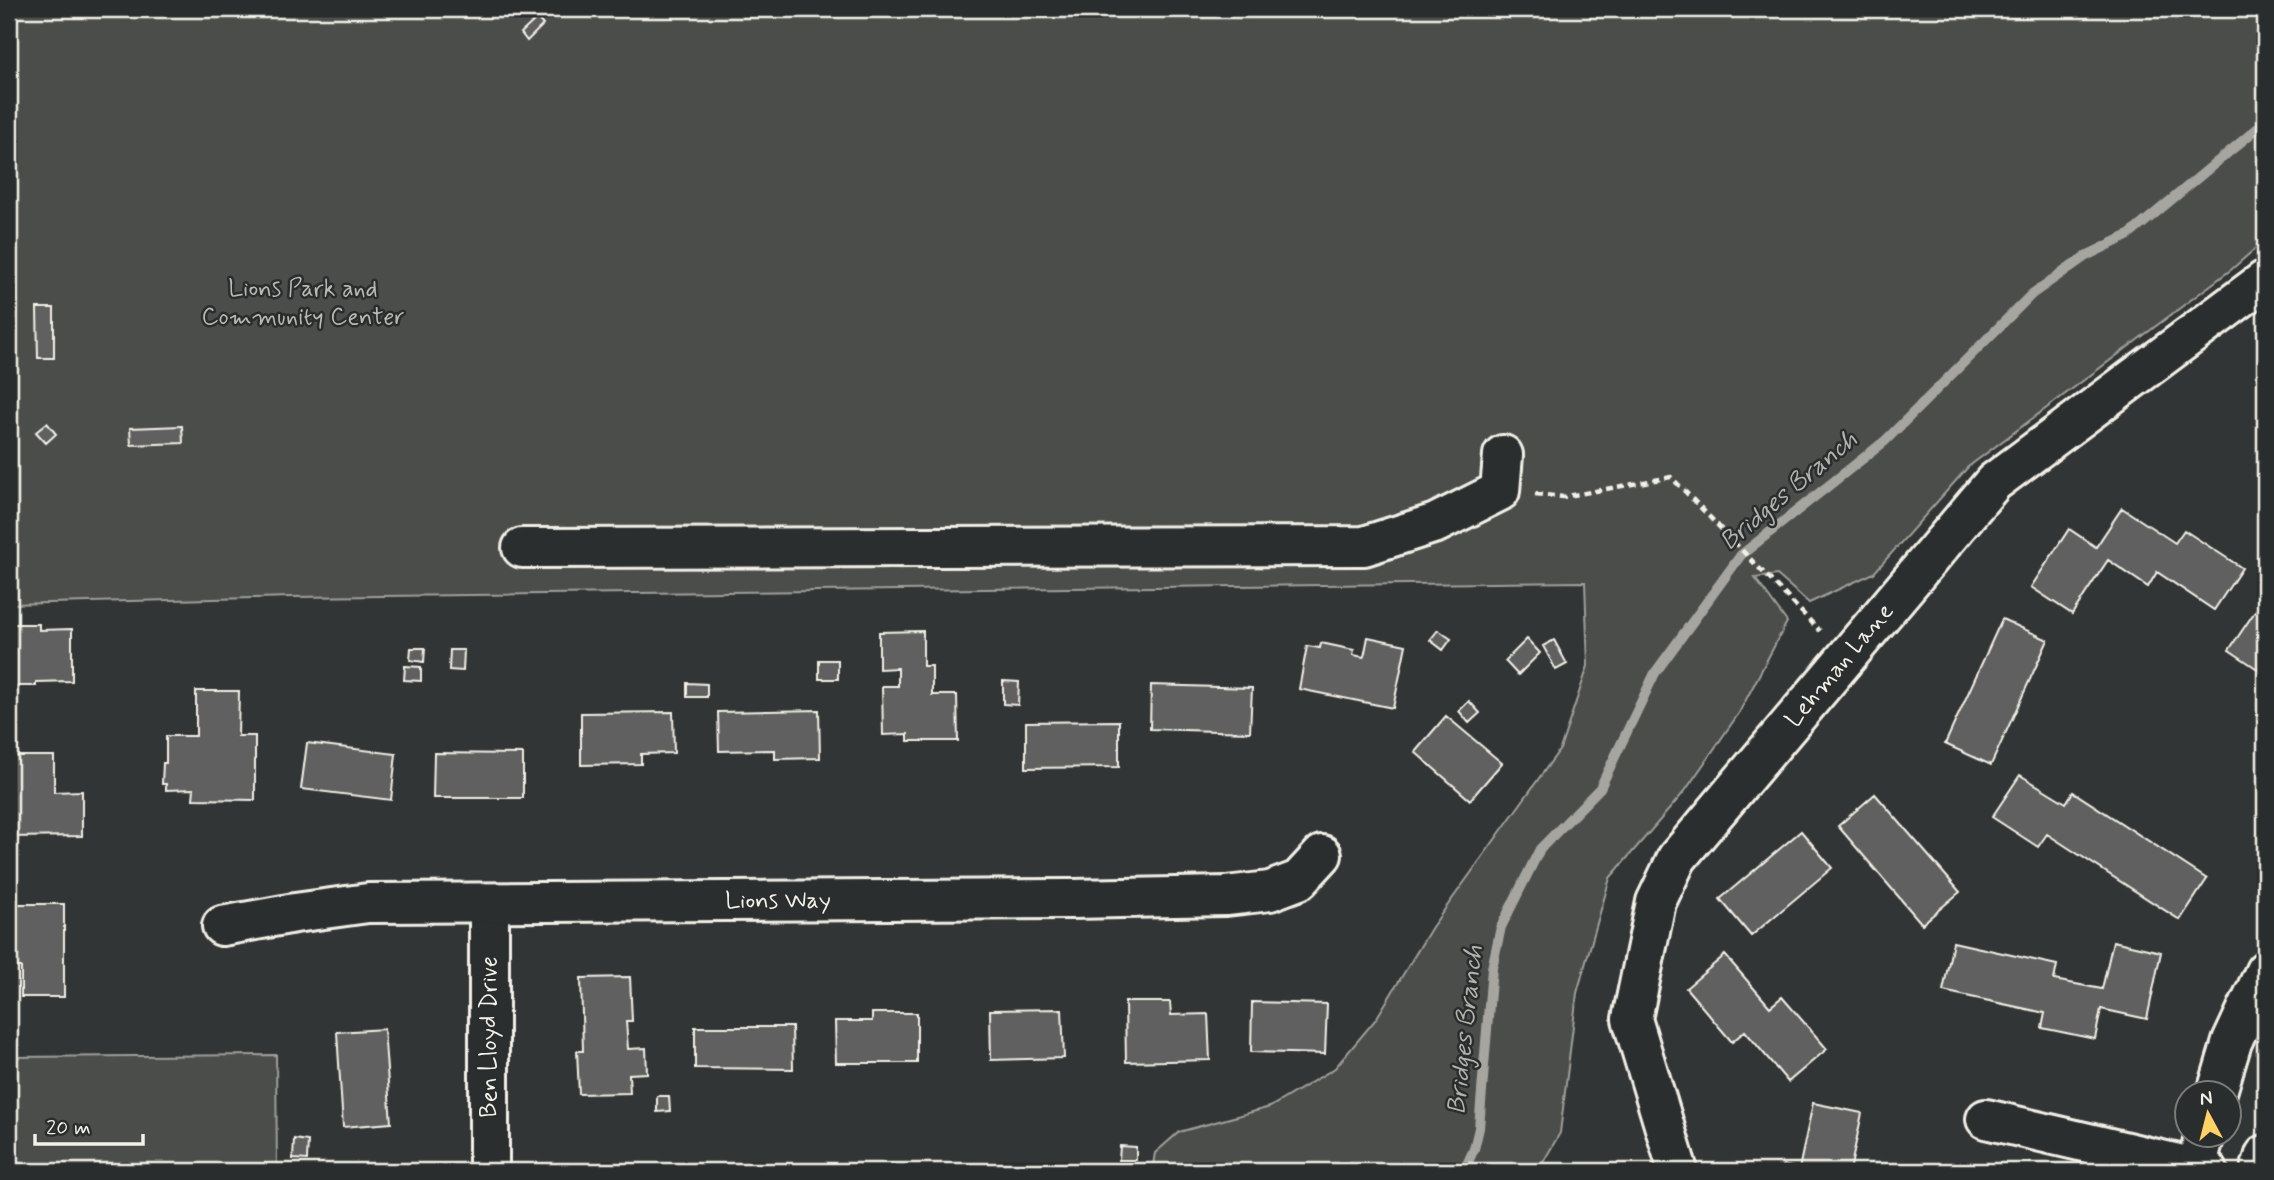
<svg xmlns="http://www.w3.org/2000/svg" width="2274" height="1180" font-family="Mynerve,sans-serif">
<rect width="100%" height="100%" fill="#323535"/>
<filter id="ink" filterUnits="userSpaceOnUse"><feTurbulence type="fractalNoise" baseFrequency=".0143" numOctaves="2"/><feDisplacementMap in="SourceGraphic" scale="14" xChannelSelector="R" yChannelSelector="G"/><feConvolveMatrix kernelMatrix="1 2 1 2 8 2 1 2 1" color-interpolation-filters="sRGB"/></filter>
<g filter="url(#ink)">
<!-- green -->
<path fill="#4b4d4c" stroke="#a09f9a" stroke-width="2" d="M9,9H2265V240L2232,269L1968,467L1874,573L1809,603L1777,575L1755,578L1787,622L1739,713L1685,791L1610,878L1577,993L1560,1133L1538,1171H1152L1155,1153L1179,1132L1270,1107L1335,1068L1376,1019L1432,927L1560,749L1588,666L1585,582L292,597L9,604Z
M276,1055L277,1171H9V1057Z"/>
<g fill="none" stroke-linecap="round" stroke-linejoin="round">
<!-- stream -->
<path stroke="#a6a5a0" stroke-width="10" d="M1464,1171L1474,1149L1479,1128L1492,968L1501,927L1540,849L1600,788L1655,673L1741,555L1885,441L2032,294L2086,256L2129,235L2265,122"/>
</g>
<!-- building -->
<path fill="#5f605f" stroke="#f4f1e8" stroke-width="2" d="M537,18L543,25L527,41L521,33Z
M37,308H54V358H38Z
M2265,366V384L2256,376Z
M47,423L56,434L46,443L36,432Z
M182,426L183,443L131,445L130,428Z
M2122,508L2175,543L2184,530L2242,568L2214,610L2157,572L2148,587L2108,560L2072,614L2031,587L2069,529L2096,547Z
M2256,610L2265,617V674L2229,650Z
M2002,619L2048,640L1991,765L1945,744Z
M9,624H39V630L72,629V681L36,682V686H16V692H9Z
M1438,630L1451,639L1443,650L1430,640Z
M923,631V666H932V695H957L958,741H908V734L883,735L882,686H898V668L879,669V632Z
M1368,637L1406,645L1393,708L1299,689L1307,646L1320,648L1321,643L1354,650L1353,655L1364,657Z
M1527,639L1540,653L1518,675L1505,661Z
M1554,640L1567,664L1556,670L1543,646Z
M411,648H425L424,662L410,660Z
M450,650H464L463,671L449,670Z
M819,660H838V679H819Z
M405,666L421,667V681L404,680Z
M1003,681L1019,682L1018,705L1003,704Z
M687,683L707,684V697H687Z
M1151,685L1252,688L1250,732L1150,729Z
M196,691H239L238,736H255V800L193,799L194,789L166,790V784H162L163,763H166V736H196Z
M1469,701L1480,713L1469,723L1459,711Z
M819,710L820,758L775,759V750L719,751L718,712Z
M673,712L674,753L641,754V764L581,765V713Z
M1446,716L1502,763L1470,800L1415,752Z
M1119,721V767L1026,768V722Z
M307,743L396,754L391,800L301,789Z
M434,753L523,754V798H433Z
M9,756H54V792L82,791V836L9,837Z
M2020,775L2066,803L2073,792L2207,879L2180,920L2047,834L2038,847L1992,817Z
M1875,794L1960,892L1922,924L1838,826Z
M1801,831L1832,868L1751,936L1720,899Z
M9,904H64V997H21V967H13V970H9Z
M2113,941L2161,952L2147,1019L2101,1009L2095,1039L2042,1028L2045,1013L1943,991L1953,942L2057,965L2054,980L2102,989Z
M1725,955L1770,1007L1782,997L1827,1049L1788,1082L1745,1031L1732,1042L1686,988Z
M630,977L632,1021H626L628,1049L646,1048L647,1073L629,1074L630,1093L579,1094L577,1051H583L581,978Z
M1125,1002H1170L1171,1015L1208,1014L1210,1060L1126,1062Z
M1252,1002L1327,1004L1325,1054L1251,1052Z
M1062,1009L1064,1058L991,1060L990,1010Z
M872,1013H917V1063H836L835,1021H872Z
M695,1027H792L793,1069L695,1068Z
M384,1029L391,1123L343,1127L337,1032Z
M657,1096H669L670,1111L657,1112Z
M1813,1103L1862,1113L1850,1171H1781L1783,1165L1799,1169Z
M294,1139L308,1141L307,1160L293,1159Z
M1120,1146L1136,1147V1160H1119Z"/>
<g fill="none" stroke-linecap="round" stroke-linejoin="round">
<defs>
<g id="minor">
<path d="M522,548L1364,546L1436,523L1500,491L1503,455"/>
<path d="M489,903V1171"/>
<path id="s1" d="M222,926L295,913L368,903L1072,899L1226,896L1270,891L1299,880L1322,855"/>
<path d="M1986,1119L2208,1171"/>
<path id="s2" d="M1678,1171L1632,1019L1656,902L1677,858L1994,482L2265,280"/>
</g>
<path id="major" d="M2217,1092L2232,1042L2265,971
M2195,1171L2205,1134
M2260,1171L2265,1155"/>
</defs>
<!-- minor casing -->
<use href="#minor" stroke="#f4f1e8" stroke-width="44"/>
<!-- major casing -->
<use href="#major" stroke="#f4f1e8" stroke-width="44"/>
<!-- path -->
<path stroke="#f4f1e8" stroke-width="4.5" stroke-dasharray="7 5" stroke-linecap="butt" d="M1535,494L1563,497L1671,477L1820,631"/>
<!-- minor -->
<use href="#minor" stroke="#2a2d2e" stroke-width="38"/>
<!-- major -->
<use href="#major" stroke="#2a2d2e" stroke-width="38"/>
</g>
</g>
<g text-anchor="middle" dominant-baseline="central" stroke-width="5" stroke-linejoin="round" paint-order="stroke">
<!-- park labels -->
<g font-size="24" fill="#b9b8b1" stroke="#2a2d2e">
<text x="303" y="289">Lions Park and<tspan x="303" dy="28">Community Center</tspan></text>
</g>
<!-- street labels -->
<g font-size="24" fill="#f4f1e8" stroke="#2a2d2e">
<text stroke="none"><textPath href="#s2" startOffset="579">Lehman Lane</textPath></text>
<text stroke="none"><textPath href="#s1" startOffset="558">Lions Way</textPath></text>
<text transform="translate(489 1037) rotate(-90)">Ben Lloyd Drive</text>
</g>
<!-- water labels -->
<g font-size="26" font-style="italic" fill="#b3b2ac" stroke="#2a2d2e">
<text transform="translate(1789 491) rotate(-40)">Bridges Branch</text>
<text transform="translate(1466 1030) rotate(-84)">Bridges Branch</text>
</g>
</g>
<!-- margin -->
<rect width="2274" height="1180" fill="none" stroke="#2a2d2e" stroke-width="35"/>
<rect x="18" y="18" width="2239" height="1145" fill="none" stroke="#f4f1e8" stroke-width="2.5" filter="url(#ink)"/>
<!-- north arrow -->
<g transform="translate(2208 1114) rotate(353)"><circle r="33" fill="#2a2d2e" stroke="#7b7b78" stroke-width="2"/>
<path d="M0-5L12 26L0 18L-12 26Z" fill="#ffd166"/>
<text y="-10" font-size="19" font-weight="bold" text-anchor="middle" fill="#f4f1e8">N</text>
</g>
<!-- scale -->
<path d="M35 1134v10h108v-10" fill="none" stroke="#f4f1e8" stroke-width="3.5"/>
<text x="46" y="1134" font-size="21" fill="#f4f1e8" stroke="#2a2d2e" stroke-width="5" paint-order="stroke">20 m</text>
</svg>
